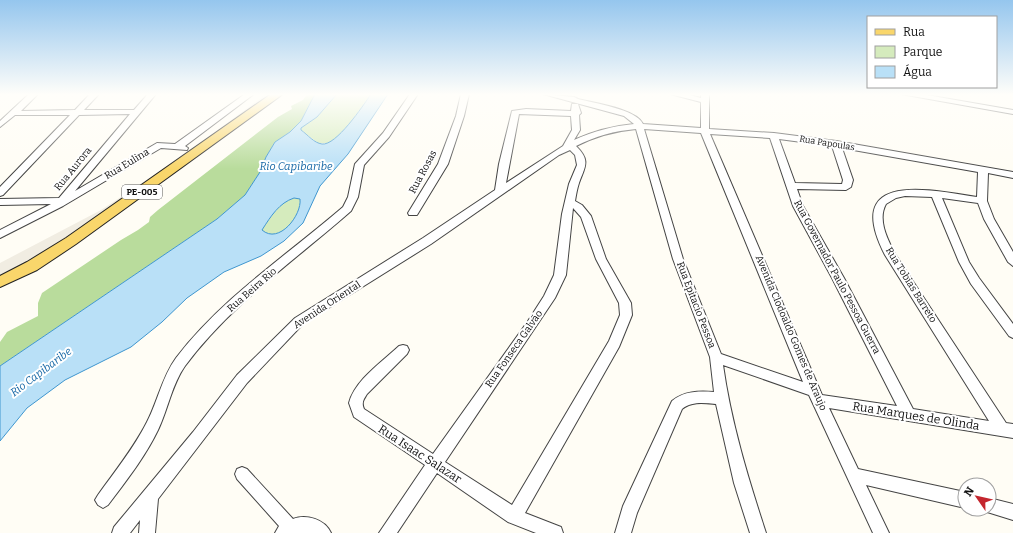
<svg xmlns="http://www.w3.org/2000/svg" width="1013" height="533" font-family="Bitter,serif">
<rect width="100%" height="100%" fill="#fffdf5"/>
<!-- green -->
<path fill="#d5ebbd" d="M337,94H371C359,112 346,130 330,143H318L301,130V128L317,117Z
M294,198L300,199C301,216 279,245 262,230C272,216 278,204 294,198Z"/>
<!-- forest -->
<path fill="#b9dc9c" d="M307,94H315L301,121L290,132L275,142L266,157L260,172L245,195L217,219L0,366V342L7,332L38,316V303L42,293L121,240L138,230L149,222L150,217L158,210L278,117L292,109L291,106L303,100Z"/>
<!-- plaza -->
<path fill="#f1ede2" d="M266,94H275L46,253L0,276V263L101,210L139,185L191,150Z"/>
<!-- water -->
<path fill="#b9e0f7" stroke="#3f96cf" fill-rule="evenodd" d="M315,94H337L317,117L301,128V130C308,135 314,143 322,144C336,146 363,106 371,94H388L348,154L320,186L303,223L284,241L261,256L224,272L187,298L162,322L131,347L65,380L27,408L0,441V366L217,219L245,195L260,172L266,157L275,142L290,132L301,121ZM294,198L300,199C302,215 279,245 262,230C271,216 279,203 294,198Z"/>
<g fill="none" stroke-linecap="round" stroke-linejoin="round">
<defs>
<path id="minor" d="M29,94H38L21,111L75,110L90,94H99L84,110H134L148,94H156L75,191L157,143L175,144L245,94H254L185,146L188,148L187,150L161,148L63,206L0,238V230L51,204L0,205V199L59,198L130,114L79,115L3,195L0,196V187L70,115H15L0,127V121Z
M410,94H418L389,137L364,165L358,197L351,211C294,261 230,305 185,366C172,384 168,409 158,430C145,457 126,481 108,505L103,508L98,505L95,500L98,495C115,471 134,448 147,422C158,401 162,377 176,358C222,298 286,256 343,207L348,197L355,164L383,133Z
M461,94H469L464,116L448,164L417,215H409L408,213L438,164L456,116Z
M543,94L574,97L578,99C593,103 636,109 643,124L701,128V102L670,94H686L701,98V94H709V129L774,133L836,141L1013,172V178L988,173L987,201L994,219L1013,252V266L1008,262L984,219L978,203L942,198L969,262L979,278L1013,324V338L1009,336L971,284L959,262L932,197L905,196L896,198L886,204C877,220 888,240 895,254L1006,423L1013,424V438L829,408L858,469L965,492V508L866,485L889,533H873L809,395L723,365C731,422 748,478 766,533H750L734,483L716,404C704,403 692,401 682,409L637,513L631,533H615L623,506L672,401C684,391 698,391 714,392L710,357L673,259L636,129C614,131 596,136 576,146C591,161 585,166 579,183C577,189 576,195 575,201L582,205L591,216L606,259L631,303L632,315L619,347L525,513L561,527L563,533H536L508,522L437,473L397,533H379L425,465L354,417L349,403C355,380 382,362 399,346L403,345L407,346L409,350L407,354L367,394C364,399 361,402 364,409L433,454L528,321L544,296L554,275L562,214L569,184L577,165L575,155L570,150L559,155L431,244L303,324L247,383L158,499L155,533H139L140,520L130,533H112L114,527L193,432L237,375L295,318L423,238L495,190L499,164L512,111L526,109L571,111L572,104H578L581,113L579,115L580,130L574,140C594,131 613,126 634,124L624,116ZM519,114L571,116L572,130L563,146L506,183ZM644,129L701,133L803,382L721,354L683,259ZM710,134L770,138L793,206L832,278L897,406L822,395ZM779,139L832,146L843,180L842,184L795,183ZM842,148L978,172L977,197C927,189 842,171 885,255L989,421L913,409L844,278L803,206L797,189L846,190L851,187L853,180ZM573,208L581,217L596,259L619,303L620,315L609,341L512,505L445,462L555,298L566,275Z
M901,94H921L1013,110V114Z
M242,467L247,469L293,519C306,514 325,519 331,533H275L279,526L237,479L235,474L237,469Z
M989,498L1013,504V520L984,511L982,509H989Z"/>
<path id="major" d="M271,94H283L76,244L37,270L0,287V276L27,262L66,238Z"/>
</defs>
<!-- minor casing -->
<use href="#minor" stroke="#444" stroke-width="2"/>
<!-- major casing -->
<use href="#major" stroke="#222" stroke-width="2"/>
<!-- minor -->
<use href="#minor" fill="#fff" fill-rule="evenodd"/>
<!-- major -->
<use href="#major" fill="#f9d66b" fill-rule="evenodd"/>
</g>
<!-- sky -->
<linearGradient id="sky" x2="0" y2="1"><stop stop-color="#95c6ee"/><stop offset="0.56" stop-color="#fffefa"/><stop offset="1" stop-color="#fffefa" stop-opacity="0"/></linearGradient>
<rect width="1013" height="169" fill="url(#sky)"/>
<g text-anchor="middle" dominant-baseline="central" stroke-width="4" stroke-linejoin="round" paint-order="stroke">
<!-- far-street labels -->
<g font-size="9" fill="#111" stroke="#fff">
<text transform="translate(827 143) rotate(9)">Rua Papoulas</text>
</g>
<!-- shield labels -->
<rect fill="#fff" stroke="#585858" stroke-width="1" x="122" y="185" width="40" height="14" rx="3"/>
<g font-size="9" font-weight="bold" fill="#111">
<text x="142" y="192">PE-005</text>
</g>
<!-- street labels -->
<g font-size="10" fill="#111" stroke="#fff">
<text transform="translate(127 164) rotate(-31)">Rua Eulina</text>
<text transform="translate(73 169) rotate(-51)">Rua Aurora</text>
<text transform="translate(423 172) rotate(-62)">Rua Rosas</text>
<text transform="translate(837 277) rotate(62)">Rua Governador Paulo Pessoa Guerra</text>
<text transform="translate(911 285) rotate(58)">Rua Tobias Barreto</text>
<text transform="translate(252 290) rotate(-41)">Rua Beira Rio</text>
<text transform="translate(327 305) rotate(-33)">Avenida Oriental</text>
<text transform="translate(696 305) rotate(69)">Rua Epitacio Pessoa</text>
<text transform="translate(791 333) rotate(67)">Avenida Clodoaldo Gomes de Araujo</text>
<text transform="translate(514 349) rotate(-55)">Rua Fonseca Galvão</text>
</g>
<!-- water labels -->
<g font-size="11" font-style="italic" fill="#1768a6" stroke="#fff">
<text x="296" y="166">Rio Capibaribe</text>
<text transform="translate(41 372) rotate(-37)">Rio Capibaribe</text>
</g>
<!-- near-street labels -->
<g font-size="12" fill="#111" stroke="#fff">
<text transform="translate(916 416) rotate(9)">Rua Marques de Olinda</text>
<text transform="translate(420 454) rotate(33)">Rua Isaac Salazar</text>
</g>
</g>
<!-- legend -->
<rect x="867" y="16" width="130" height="72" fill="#ffffff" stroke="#a0a0a0"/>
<rect x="875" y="29" width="20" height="6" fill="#f9d66b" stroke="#a0a0a0"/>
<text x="903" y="36" font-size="12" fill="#111111">Rua</text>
<rect x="875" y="46" width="20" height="12" fill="#d5ebbd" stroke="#a0a0a0"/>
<text x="903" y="56" font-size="12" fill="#111111">Parque</text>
<rect x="875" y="66" width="20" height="12" fill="#b9e0f7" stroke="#a0a0a0"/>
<text x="903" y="76" font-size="12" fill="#111111">Água</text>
<!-- north arrow -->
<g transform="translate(977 497) rotate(304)"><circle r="19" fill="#ffffff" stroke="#a0a0a0"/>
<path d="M0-3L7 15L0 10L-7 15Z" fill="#c4262e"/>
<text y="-6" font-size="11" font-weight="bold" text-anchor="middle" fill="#111111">N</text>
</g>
</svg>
